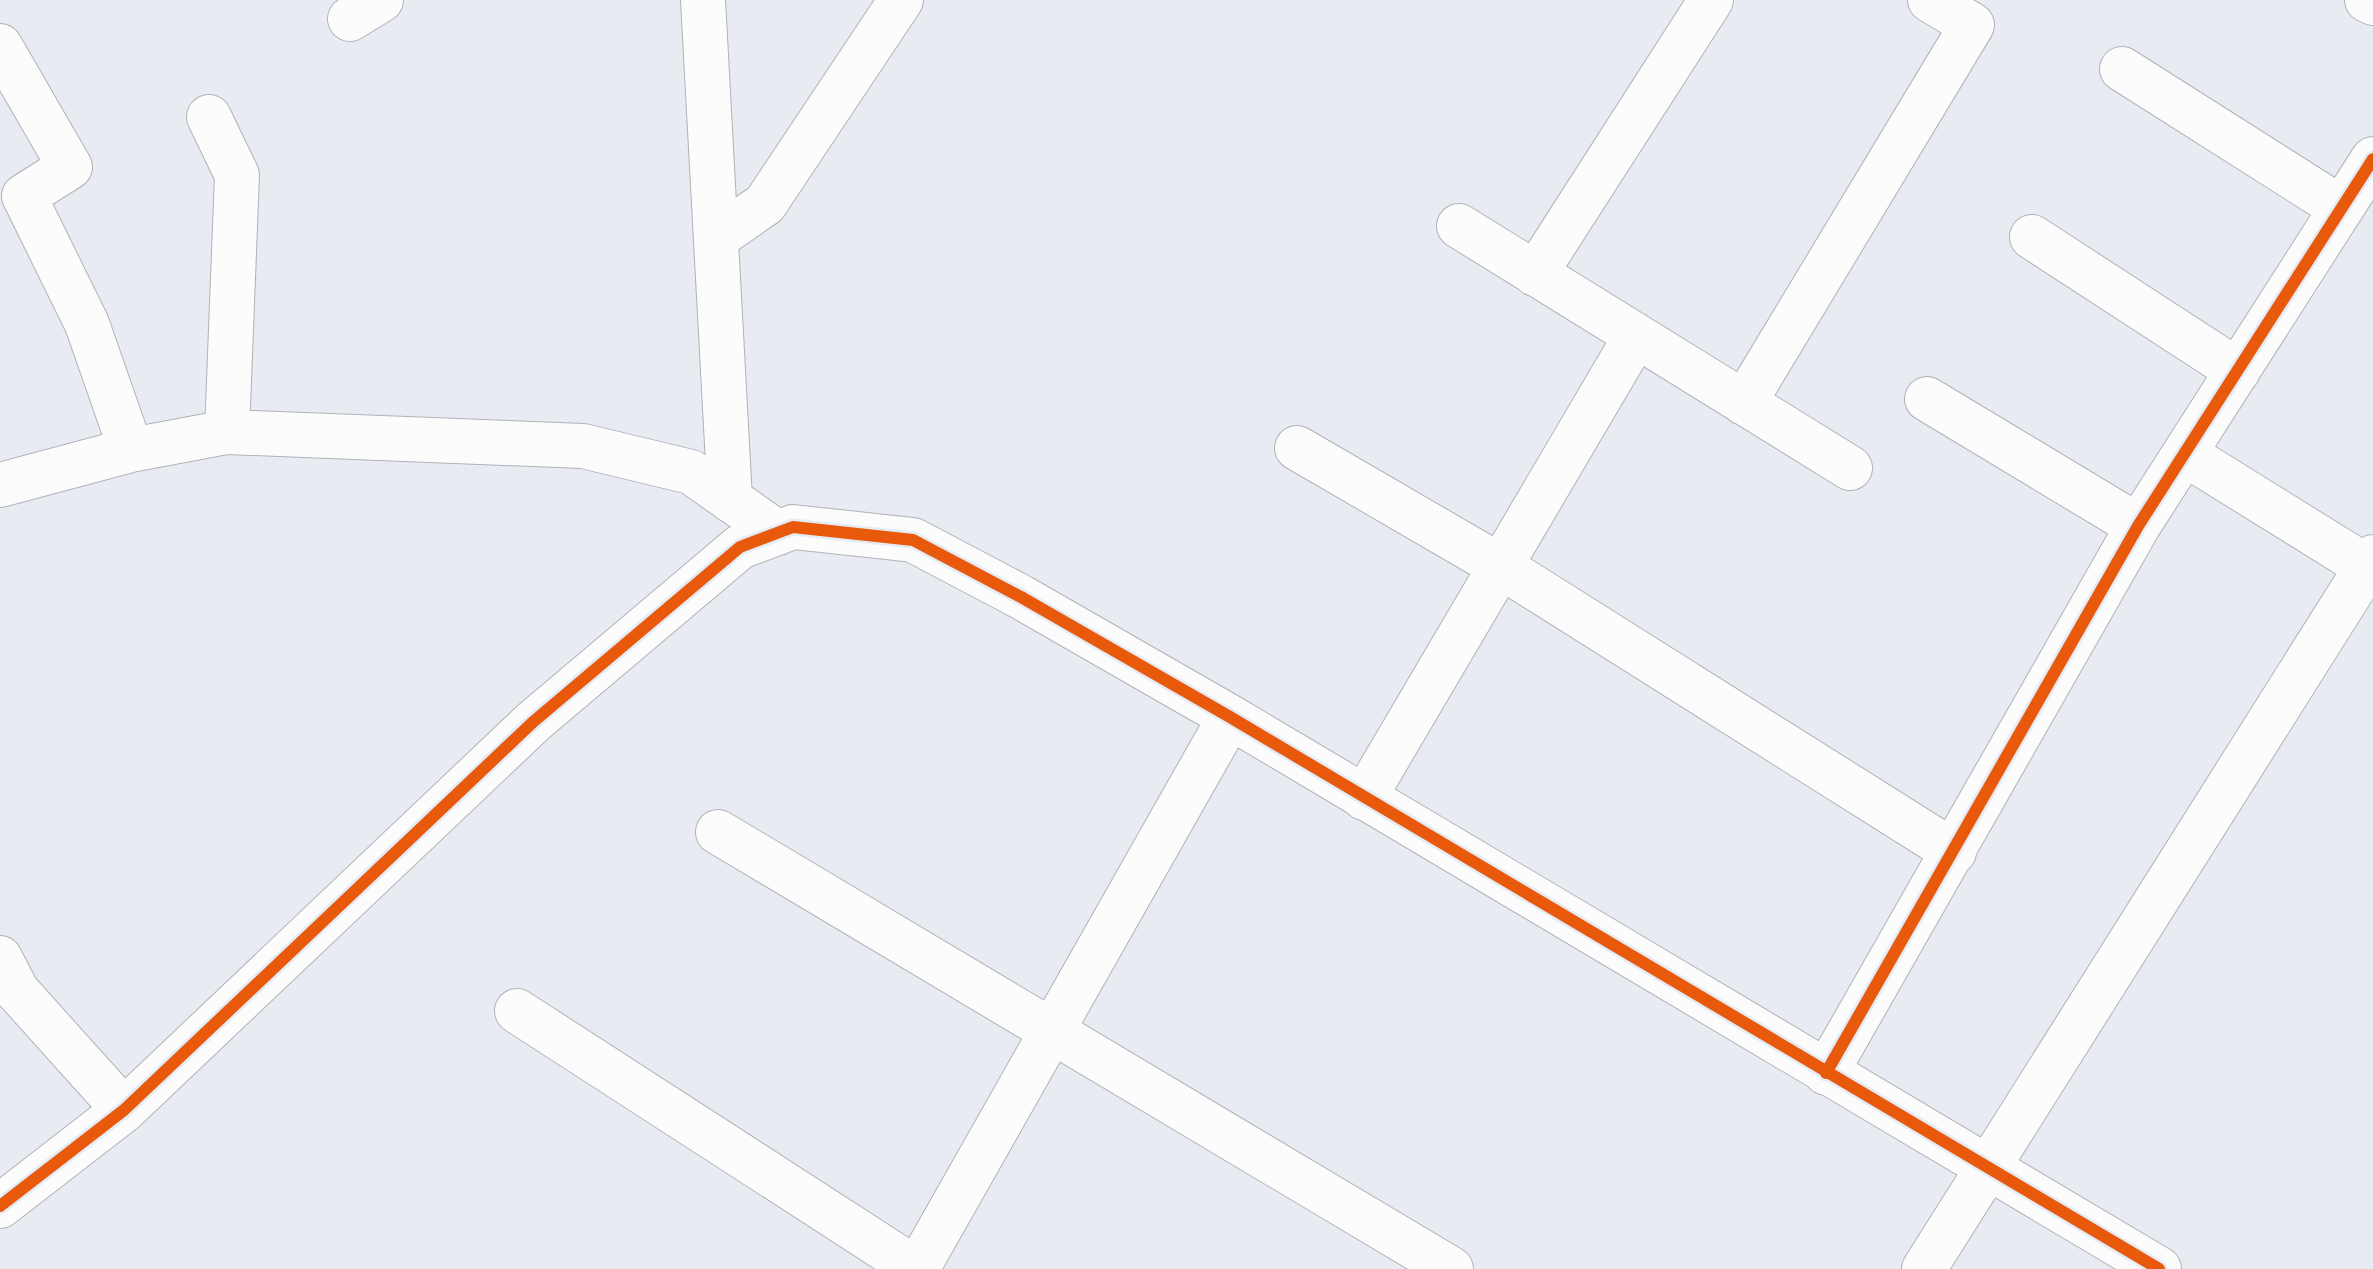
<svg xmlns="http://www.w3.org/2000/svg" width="2373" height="1269" font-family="Barlow,sans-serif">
<rect width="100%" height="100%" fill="#e8ecf2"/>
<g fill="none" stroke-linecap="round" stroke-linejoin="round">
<defs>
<path id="minor" d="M703,0L730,500
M2367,0L2373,3
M350,19L381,0
M0,46L70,167L24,196L87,324L131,450
M2122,69L2341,208
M209,117L237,175L227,432
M1459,226L1850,468
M2032,237L2238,371
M716,238L765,204L901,0
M1535,274L1711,0
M1927,399L2138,526
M1744,403L1972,25L1930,0
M1297,448L1500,566L1954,852
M2185,454L2367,567
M0,485L131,450L227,432L583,446L691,472L778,533
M1364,798L1636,336
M718,832L1451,1269
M0,958L17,991L124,1110
M517,1011L916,1269
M1826,1073L2138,526L2373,159
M0,1206L124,1110L533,722L740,547L793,527L913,540L1021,597L1230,717L2159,1269
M917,1269L1230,717
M1924,1269L2373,557"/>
</defs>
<!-- minor casing -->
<use href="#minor" stroke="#b0b2b7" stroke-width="46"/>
<!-- minor -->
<use href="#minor" stroke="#fcfcfd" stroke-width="44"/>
<defs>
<path id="cycleway" d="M1826,1073L2138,526L2373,159
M0,1206L124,1110L533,722L740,547L793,527L913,540L1021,597L1230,717L2159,1269"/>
</defs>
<!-- cycleway casing -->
<use href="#cycleway" stroke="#e5ebf5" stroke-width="17"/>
<!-- cycleway -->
<use href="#cycleway" stroke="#e8590c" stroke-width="12"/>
</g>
</svg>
